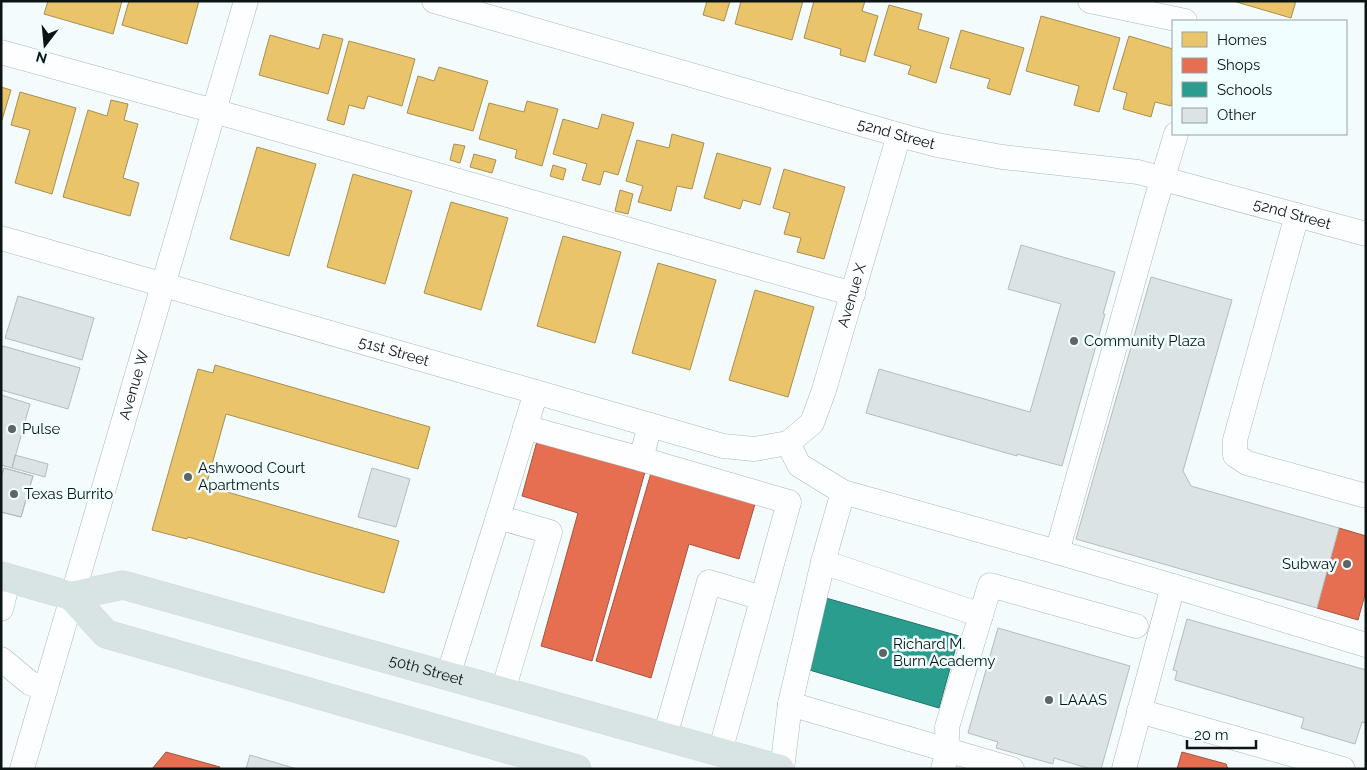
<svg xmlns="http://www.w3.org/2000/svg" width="1367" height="770" font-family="Raleway,sans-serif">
<rect width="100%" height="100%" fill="#f4fbfc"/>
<!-- homes -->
<path fill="#e9c46a" stroke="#a78f50" d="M48,1H122L113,34L44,14Z
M129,1H199L187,44L122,25Z
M707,1H730L724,21L703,15Z
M741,1H803L792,40L735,24Z
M814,1H865L862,11L878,16L865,62L840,55L841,49L804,38Z
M1233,1H1296L1291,18Z
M889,5L922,14L918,29L949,38L936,83L908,74L911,66L874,55Z
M1041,16L1120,38L1099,112L1074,105L1079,86L1026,71Z
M961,30L1024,48L1010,95L987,88L990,79L950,68Z
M323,34L343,39L328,94L259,75L270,35L319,49Z
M1129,36L1173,49V97L1171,106L1155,102L1151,117L1123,109L1127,93L1113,89Z
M349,41L415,59L402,106L368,96L364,109L349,105L344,125L327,120Z
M439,67L488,81L473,131L407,113L418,76L434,81Z
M1,87L11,90L2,120H1Z
M20,92L76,108L52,194L15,183L30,130L11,125Z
M111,100L128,104L124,120L138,124L123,178L139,183L130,216L63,197L88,110L107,116Z
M527,101L558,109L542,166L515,158L517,150L479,139L489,103L524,112Z
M602,114L634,123L618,175L604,171L600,185L582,180L587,164L553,154L563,119L598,129Z
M672,134L704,143L692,189L677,186L671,211L638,202L643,186L626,181L637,140L669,148Z
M454,144L465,146L460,163L450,160Z
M257,147L316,164L289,256L230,239Z
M717,153L771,168L760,205L743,200L740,209L704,198Z
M474,154L496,160L492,173L470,167Z
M553,165L566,169L563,180L550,176Z
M784,169L845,187L824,259L797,252L801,238L784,234L790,213L773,208Z
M353,174L412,191L385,284L327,267Z
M620,190L633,194L628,214L615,211Z
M451,202L508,218L481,310L424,293Z
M563,236L621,252L595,343L537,326Z
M658,263L716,280L690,370L632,353Z
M755,290L814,307L788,397L729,380Z
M215,365L430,427L418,469L226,414L206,486L399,541L384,593L188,537L187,539L152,530L198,369L213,373Z"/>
<!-- shops -->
<path fill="#e76f51" stroke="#a5543f" d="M537,441L645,472L592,661L541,646L578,513L522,496Z
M651,473L755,504L739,559L689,544L651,678L596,661Z
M1339,528L1366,536V591L1358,620L1317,608Z
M166,752L220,767L219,769H152Z
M1182,752L1226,764L1228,769H1177Z"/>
<!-- schools -->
<path fill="#2a9d8f" stroke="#21746a" d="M826,598L959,636L939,708L806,669Z"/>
<!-- building -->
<path fill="#dce3e4" stroke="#b5bcbc" d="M1021,245L1115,272L1103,314H1105L1062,466L1017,454V456L866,413L879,369L1030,412L1061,304L1008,289Z
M1151,277L1232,300L1183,471L1191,486L1339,528L1317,608L1076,539Z
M18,296L94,318L82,360L5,338Z
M3,346L80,368L68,409L1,390V352Z
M1,395L30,404L12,468L1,465Z
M15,455L48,464L45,477L12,468Z
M4,468L33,476L21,517L1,512V477Z
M4,468L33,476L21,517L1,512V477Z
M372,468L410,479L396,527L358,517Z
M1187,619L1366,670V723L1362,722L1355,744L1301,728L1304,718L1175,680L1177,671L1173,670Z
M998,628L1130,666L1101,769H1091L1054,758L1053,764L996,748L998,742L968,733Z
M250,755L297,769H246Z"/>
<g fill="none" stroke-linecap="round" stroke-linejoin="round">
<defs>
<g id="minor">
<path id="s1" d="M434,1L899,135L937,145L1002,157L1138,172L1366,234"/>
<path d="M1090,1L1185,21"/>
<path d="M1,52L214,111L853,294"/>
<path d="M1297,215L1235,440V455L1247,463L1366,496"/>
<path id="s2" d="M1,238L723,446L754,449L788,443L812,423L824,390L899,135"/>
<path d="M525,427L641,459L650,425"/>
<path d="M788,443L799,465L843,492L1057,552"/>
<path d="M641,459L789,502L720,752"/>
<path d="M498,517L536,392"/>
<path d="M823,562L843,492"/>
<path d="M1173,586L1366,645"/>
<path d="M1,609L9,578"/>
<path d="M1,659L30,683L45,689"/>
<path d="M448,676L498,517L550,532L503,691"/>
<path d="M790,704L823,562L981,615"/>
<path d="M1139,711L1343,769"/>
<path d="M665,736L709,582L762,598"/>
<path id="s3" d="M22,769C96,513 172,257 246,1"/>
<path d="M782,769L790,704L1012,769"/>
<path d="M943,769L948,751L947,727L990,585L1136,626"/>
<path d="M1124,769L1173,586L1057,552L1155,204L1176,134"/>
</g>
<g id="major">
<path id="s4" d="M1,576L71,596L123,585L780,769"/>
<path d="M71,596L106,634L577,769"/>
</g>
</defs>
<!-- minor casing -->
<use href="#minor" stroke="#aeb5b5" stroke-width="25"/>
<!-- major casing -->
<use href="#major" stroke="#d4d8d9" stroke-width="29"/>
<!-- minor -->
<use href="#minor" stroke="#fdfeff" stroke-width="24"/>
<!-- major -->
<use href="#major" stroke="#d8e3e4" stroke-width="28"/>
</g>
<!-- markers -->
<g fill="#5d6565" stroke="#f1feff" stroke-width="2">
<circle cx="1074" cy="341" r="5"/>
<circle cx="12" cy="429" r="5"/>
<circle cx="188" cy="477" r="5"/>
<circle cx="14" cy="494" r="5"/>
<circle cx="1347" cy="564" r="5"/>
<circle cx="883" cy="653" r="5"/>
<circle cx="1049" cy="700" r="5"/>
</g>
<g text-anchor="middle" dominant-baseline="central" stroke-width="5" stroke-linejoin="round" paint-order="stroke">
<!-- street labels -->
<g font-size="15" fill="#0c1414" stroke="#f1feff">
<text stroke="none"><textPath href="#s1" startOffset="481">52nd Street</textPath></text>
<text stroke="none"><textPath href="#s1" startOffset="886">52nd Street</textPath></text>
<text stroke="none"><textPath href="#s2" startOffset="982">Avenue X</textPath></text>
<text stroke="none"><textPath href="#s2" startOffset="409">51st Street</textPath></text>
<text stroke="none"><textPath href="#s3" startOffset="400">Avenue W</textPath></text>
<text stroke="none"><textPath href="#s4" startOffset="441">50th Street</textPath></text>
</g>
<!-- poi labels -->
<g font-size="15" fill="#0c1414" stroke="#f1feff" text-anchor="start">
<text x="1084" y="341">Community Plaza</text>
<text x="22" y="429">Pulse</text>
<text x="198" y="468">Ashwood Court<tspan x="198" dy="17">Apartments</tspan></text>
<text x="24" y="494">Texas Burrito</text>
<text x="1337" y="564" text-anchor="end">Subway</text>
<text x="893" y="644">Richard M.<tspan x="893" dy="17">Burn Academy</tspan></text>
<text x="1059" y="700">LAAAS</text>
</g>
</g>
<!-- border -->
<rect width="1367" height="770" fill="none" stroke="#0c1414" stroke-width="5"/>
<!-- legend -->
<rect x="1172" y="20" width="175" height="115" fill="#f1feff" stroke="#95a0a1"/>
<rect x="1182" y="32" width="25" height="15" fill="#e9c46a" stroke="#95a0a1"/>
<text x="1217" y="45" font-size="15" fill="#0c1414">Homes</text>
<rect x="1182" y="58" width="25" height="15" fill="#e76f51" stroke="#95a0a1"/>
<text x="1217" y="70" font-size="15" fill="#0c1414">Shops</text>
<rect x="1182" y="82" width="25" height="15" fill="#2a9d8f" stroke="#95a0a1"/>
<text x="1217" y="95" font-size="15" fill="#0c1414">Schools</text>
<rect x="1182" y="108" width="25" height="15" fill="#dce3e4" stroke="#95a0a1"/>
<text x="1217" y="120" font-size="15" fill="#0c1414">Other</text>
<!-- north arrow -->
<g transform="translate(45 45) rotate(196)" stroke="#f1feff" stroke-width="4" paint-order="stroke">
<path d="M0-4L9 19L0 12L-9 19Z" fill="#0c1414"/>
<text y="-8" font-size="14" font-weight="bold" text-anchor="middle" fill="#0c1414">N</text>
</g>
<!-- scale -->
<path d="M1187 740v8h69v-8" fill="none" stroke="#0c1414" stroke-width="2.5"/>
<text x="1194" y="740" font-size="15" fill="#0c1414" stroke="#f1feff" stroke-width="4" paint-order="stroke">20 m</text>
</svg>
